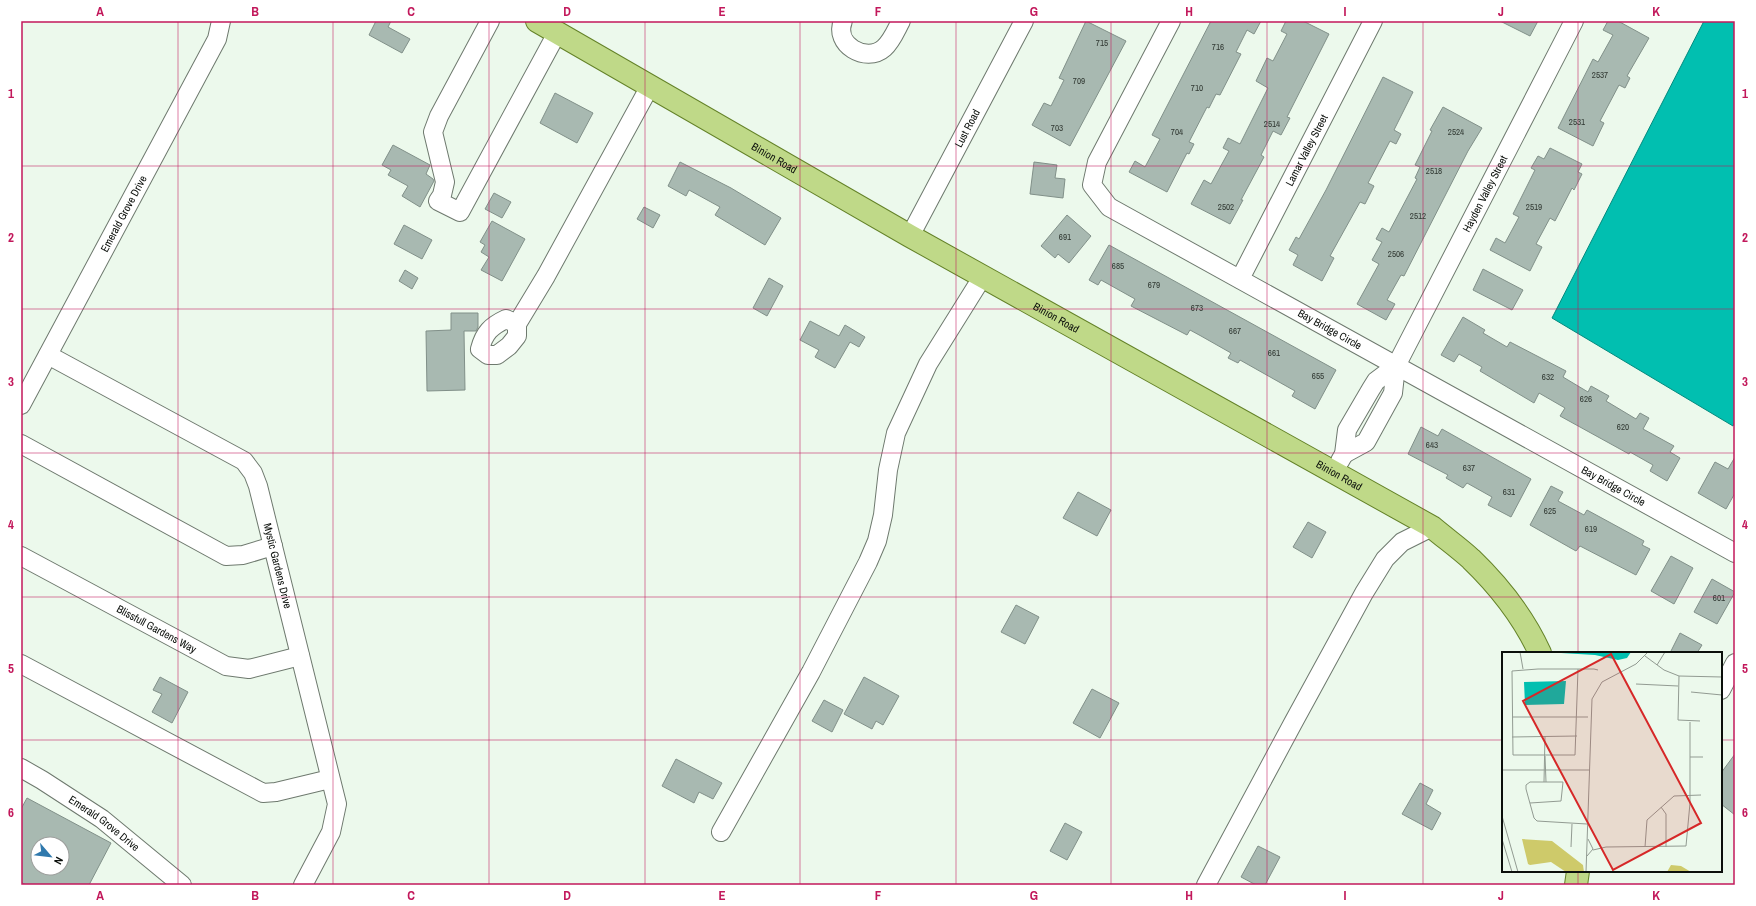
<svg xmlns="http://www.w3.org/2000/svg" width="1756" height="906" font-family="'Archivo Narrow',sans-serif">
<rect width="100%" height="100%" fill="#ecf9ec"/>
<!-- water -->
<path fill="#01bfb0" stroke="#048a7e" d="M1704,21H1735V421L1733,426L1552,318Z"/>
<!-- building -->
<path fill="#a8b9b1" stroke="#819089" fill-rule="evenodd" d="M376,21H391L388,27L410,39L402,53L369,35Z
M1086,21L1126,41L1070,146L1032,125L1044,103L1051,106L1064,80L1059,78Z
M1211,21H1261L1254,34L1247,30L1236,52L1241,54L1220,95L1216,94L1209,108L1207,107L1189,142L1194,144L1189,154L1187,153L1167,192L1129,172L1135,161L1145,167L1160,139L1152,135Z
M1286,21H1303L1329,34L1287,117L1290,118L1281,135L1273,131L1261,155L1264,157L1241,200H1243L1230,224L1191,204L1204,180L1211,184L1229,151L1223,148L1228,138L1240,144L1268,88L1256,81L1267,58L1273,61L1287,34L1281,31Z
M1500,21H1538L1530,36Z
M1608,21H1618L1649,38L1627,76L1630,78L1625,88L1619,85L1600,121L1604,123L1593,146L1558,128L1593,59L1598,62L1613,35L1603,30Z
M1383,77L1413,92L1394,130L1401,134L1396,144L1390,141L1368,183L1374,186L1365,204L1360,202L1330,256L1334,258L1322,281L1293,265L1298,255L1289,250L1296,237L1299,239L1326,190Z
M555,93L593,113L577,143L540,123Z
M1443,107L1482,128L1468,151L1404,276L1401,275L1387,300L1395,304L1386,320L1357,304L1379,264L1372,260L1382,242L1376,239L1382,228L1389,232L1417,179L1415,178L1420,167L1415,165L1432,131L1430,130Z
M393,145L430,165L426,174L433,179L434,181L420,207L402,196L408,186L388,175L391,170L382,165Z
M1550,148L1582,164L1578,172L1582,174L1574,190L1572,188L1555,221L1550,218L1536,244L1542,247L1530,271L1490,250L1496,238L1505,243L1519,217L1513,214L1535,170L1531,168L1538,156L1544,159Z
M680,162L731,188L781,218L765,245L715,215L720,207L689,190L686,196L668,186Z
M1034,162L1057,165L1055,178L1065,179L1063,198L1030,194Z
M494,193L511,202L502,218L485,209Z
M644,207L660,215L653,228L637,219Z
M1067,215L1091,236L1069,263L1058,254L1055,258L1041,246Z
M492,221L525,239L502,281L481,270L489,257L481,252L485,245L480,242Z
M404,225L432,240L422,259L394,244Z
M1109,245L1336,370L1315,409L1292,396L1295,391L1240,360L1238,363L1228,358L1231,353L1201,336L1190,330L1187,335L1131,306L1135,299L1101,280L1098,285L1089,280Z
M1483,269L1523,290L1512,310L1473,290Z
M405,270L418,278L412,289L399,281Z
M769,278L783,286L767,316L753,308Z
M451,313H478V327L476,331H464L465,390L427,391L426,331L451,330Z
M1463,317L1485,330L1483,333L1507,347L1510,342L1566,371L1563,377L1588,392L1591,386L1609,396L1606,401L1636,419L1640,413L1649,418L1643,429L1674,446L1670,452L1680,458L1667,481L1650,471L1653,465L1630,452L1629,454L1560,416L1565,408L1539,393L1534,403L1480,371L1482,367L1459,354L1454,362L1441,355Z
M810,321L839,336L845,325L865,337L859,347L850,342L835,368L815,357L819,350L800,340Z
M1421,427L1438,436L1442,429L1531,479L1511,517L1488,505L1492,497L1467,483L1463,488L1446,478L1448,475L1408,454Z
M1735,457V493L1726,509L1698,493L1715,462L1728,469Z
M1551,486L1563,492L1558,501L1584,515L1587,510L1644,541L1642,545L1650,549L1636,575L1580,546L1576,551L1530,525Z
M1078,492L1111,510L1097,536L1063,518Z
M1308,522L1326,532L1312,558L1293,547Z
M1671,556L1693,568L1674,604L1651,591Z
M1712,579L1735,592L1717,624L1694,612Z
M1016,605L1039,617L1025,644L1001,632Z
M1680,633L1702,645L1697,653H1670Z
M160,677L188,692L172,723L152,712L162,694L153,690Z
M864,677L899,696L883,725L876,721L872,729L844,714Z
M1092,689L1119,703L1100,738L1073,723Z
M824,700L843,710L832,732L812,721Z
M1735,754V815L1721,804V773Z
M676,759L722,783L713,799L699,792L694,803L662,786Z
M1420,783L1433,790L1426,804L1441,813L1432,830L1402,814Z
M27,798L111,843L89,885H26L21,882V809ZM38,844H62V868H38Z
M1065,823L1082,832L1067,860L1050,851Z
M1258,846L1280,857L1265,885H1256L1241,877Z"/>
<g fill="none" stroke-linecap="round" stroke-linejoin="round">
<defs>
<g id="minor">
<path d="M490,21L439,116L433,132L445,182L442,195L438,201L460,212L557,33"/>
<path d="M843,21C833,44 866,64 884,48C892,41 896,30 901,21"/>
<path id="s1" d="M1171,21L1097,162L1092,185L1109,207L1735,553"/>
<path id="s2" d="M910,236L1024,21"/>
<path id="s3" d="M1240,279L1373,21"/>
<path d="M517,324V336L509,346L497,355H488L480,349C484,333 491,326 506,319L517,324L546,276L650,86"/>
<path id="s4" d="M48,355L244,461L253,473L258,486L337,804L331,832L303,885"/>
<path id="s5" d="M21,405L217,39L221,21"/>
<path d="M21,444L226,556L243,555L273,546"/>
<path id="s6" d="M1344,454L1366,442L1393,393L1396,366L1574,21"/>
<path d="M1340,461L1344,454L1347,430L1371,389L1376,381L1396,366"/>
<path id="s7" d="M21,556L226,666L249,669L300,656"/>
<path d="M21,664L263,793L276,792L330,779"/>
<path d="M1721,690L1735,663"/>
<path id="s8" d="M21,768L42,780L102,819L182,885"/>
<path d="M721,832L811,672L868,562L877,541L883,515L888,470L896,433L928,364L983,276"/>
<path d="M1206,885L1293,723L1364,593L1385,559L1402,542L1432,527"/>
</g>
<g id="major">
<path id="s9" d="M537,21L910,236L1432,527C1445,538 1459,548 1471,559C1498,585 1524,618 1540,653"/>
<path d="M1576,885L1578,871"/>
</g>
</defs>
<!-- minor casing -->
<use href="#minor" stroke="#6e796e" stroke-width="20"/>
<!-- major casing -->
<use href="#major" stroke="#648228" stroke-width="24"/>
<!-- minor -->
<use href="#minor" stroke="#fff" stroke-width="18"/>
<!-- major -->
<use href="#major" stroke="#bfd988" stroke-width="22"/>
</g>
<!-- grid -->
<path fill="none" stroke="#c2185b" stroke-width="1" stroke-opacity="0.55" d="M178,21V885M333,21V885M489,21V885M645,21V885M800,21V885M956,21V885M1111,21V885M1267,21V885M1423,21V885M1578,21V653M21,166H1735M21,309H1735M21,453H1735M21,597H1735M21,740H1503M1721,740H1735M1578,871V885"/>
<g text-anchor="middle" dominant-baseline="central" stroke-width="3" stroke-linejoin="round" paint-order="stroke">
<!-- number labels -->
<g font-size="9" fill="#323a34">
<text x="1102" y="43">715</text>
<text x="1218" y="47">716</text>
<text x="1600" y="75">2537</text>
<text x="1079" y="81">709</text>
<text x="1197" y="88">710</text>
<text x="1577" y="122">2531</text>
<text x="1272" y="124">2514</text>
<text x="1057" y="128">703</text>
<text x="1177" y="132">704</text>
<text x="1456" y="132">2524</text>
<text x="1434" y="171">2518</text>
<text x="1226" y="207">2502</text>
<text x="1534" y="207">2519</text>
<text x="1418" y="216">2512</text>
<text x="1065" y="237">691</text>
<text x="1396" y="254">2506</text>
<text x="1118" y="266">685</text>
<text x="1154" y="285">679</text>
<text x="1197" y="308">673</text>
<text x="1235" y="331">667</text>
<text x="1274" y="353">661</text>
<text x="1318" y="376">655</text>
<text x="1548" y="377">632</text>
<text x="1586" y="399">626</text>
<text x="1623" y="427">620</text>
<text x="1432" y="445">643</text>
<text x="1469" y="468">637</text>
<text x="1509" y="492">631</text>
<text x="1550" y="511">625</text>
<text x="1591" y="529">619</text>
<text x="1719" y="598">601</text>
</g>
<!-- street labels -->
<g font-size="11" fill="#0b0f0b" stroke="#fff">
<text stroke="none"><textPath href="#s2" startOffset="122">Lust Road</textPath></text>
<text stroke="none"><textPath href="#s3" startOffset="145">Lamar Valley Street</textPath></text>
<text stroke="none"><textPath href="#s9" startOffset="274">Binion Road</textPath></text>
<text stroke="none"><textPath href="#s6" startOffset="302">Hayden Valley Street</textPath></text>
<text stroke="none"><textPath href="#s5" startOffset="217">Emerald Grove Drive</textPath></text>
<text stroke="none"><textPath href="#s9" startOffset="598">Binion Road</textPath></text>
<text stroke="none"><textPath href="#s1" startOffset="463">Bay Bridge Circle</textPath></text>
<text stroke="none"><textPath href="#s9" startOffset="922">Binion Road</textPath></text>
<text stroke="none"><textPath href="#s1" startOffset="787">Bay Bridge Circle</textPath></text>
<text stroke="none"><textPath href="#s4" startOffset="334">Mystic Gardens Drive</textPath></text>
<text stroke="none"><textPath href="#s7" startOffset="154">Blissfull Gardens Way</textPath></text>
<text stroke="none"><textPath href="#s8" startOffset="100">Emerald Grove Drive</textPath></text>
</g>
</g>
<!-- overview -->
<g transform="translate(1502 652)">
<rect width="220" height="220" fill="#ecf9ec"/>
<path d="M20,187L50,189L81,213L82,220H64L49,210L28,213L26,212ZM169,213L179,214L189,220H165Z" fill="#ceca6a"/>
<path d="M42,0H129L125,6L116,8L93,3ZM64,29L62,52L23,53L22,30Z" fill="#01bfb0"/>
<path fill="none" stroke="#929b92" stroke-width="1" d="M18,0L21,17M143,4L162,18L177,24L220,25M155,13L163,0M76,17L73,103H11L10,19L36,17H92L96,18M177,24L176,68L198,69M134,32L176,34M189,40L220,43M10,65H86M10,85L75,84M43,104L44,130M188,105H201M0,118H87M42,130L43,84M28,151L59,149L61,130H28L24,133V137L32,166L35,169L85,172M159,155L164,162V195M0,164L16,220M0,187L10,220M69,195L70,172M143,195L145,168L172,144L199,143M91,198L104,195L184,194L188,151V70M85,204L91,197L86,187M84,220L90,47L100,30L134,12L146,0"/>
<path fill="#d62828" fill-opacity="0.15" stroke="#d62828" stroke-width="2" d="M109,2L199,171L111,218L21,49Z"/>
<rect width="220" height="220" fill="none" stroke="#0b0f0b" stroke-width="2"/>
</g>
<!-- border -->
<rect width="1756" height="906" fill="none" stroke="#ffffff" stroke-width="44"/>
<!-- north arrow -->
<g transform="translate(50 856) rotate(118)"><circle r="19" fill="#ffffff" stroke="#9d9f9d"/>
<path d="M0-3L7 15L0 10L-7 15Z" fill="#3079ad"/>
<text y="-6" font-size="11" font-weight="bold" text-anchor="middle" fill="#0b0f0b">N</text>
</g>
<rect x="22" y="22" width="1712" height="862" fill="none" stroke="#c2185b" stroke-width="1.5"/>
<g font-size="13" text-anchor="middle" font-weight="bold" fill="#c2185b">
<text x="100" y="16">A</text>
<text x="255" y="16">B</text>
<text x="411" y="16">C</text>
<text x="567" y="16">D</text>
<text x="722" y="16">E</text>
<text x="878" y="16">F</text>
<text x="1034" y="16">G</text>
<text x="1189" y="16">H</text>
<text x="1345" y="16">I</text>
<text x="1501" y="16">J</text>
<text x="1656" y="16">K</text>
<text x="11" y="98">1</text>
<text x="1745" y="98">1</text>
<text x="11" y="242">2</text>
<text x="1745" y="242">2</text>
<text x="11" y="386">3</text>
<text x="1745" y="386">3</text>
<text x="11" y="529">4</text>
<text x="1745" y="529">4</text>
<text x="11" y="673">5</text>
<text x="1745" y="673">5</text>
<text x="11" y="817">6</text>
<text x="1745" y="817">6</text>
<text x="100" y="900">A</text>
<text x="255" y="900">B</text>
<text x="411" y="900">C</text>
<text x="567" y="900">D</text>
<text x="722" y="900">E</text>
<text x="878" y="900">F</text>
<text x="1034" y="900">G</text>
<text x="1189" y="900">H</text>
<text x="1345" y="900">I</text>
<text x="1501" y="900">J</text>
<text x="1656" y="900">K</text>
</g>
</svg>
